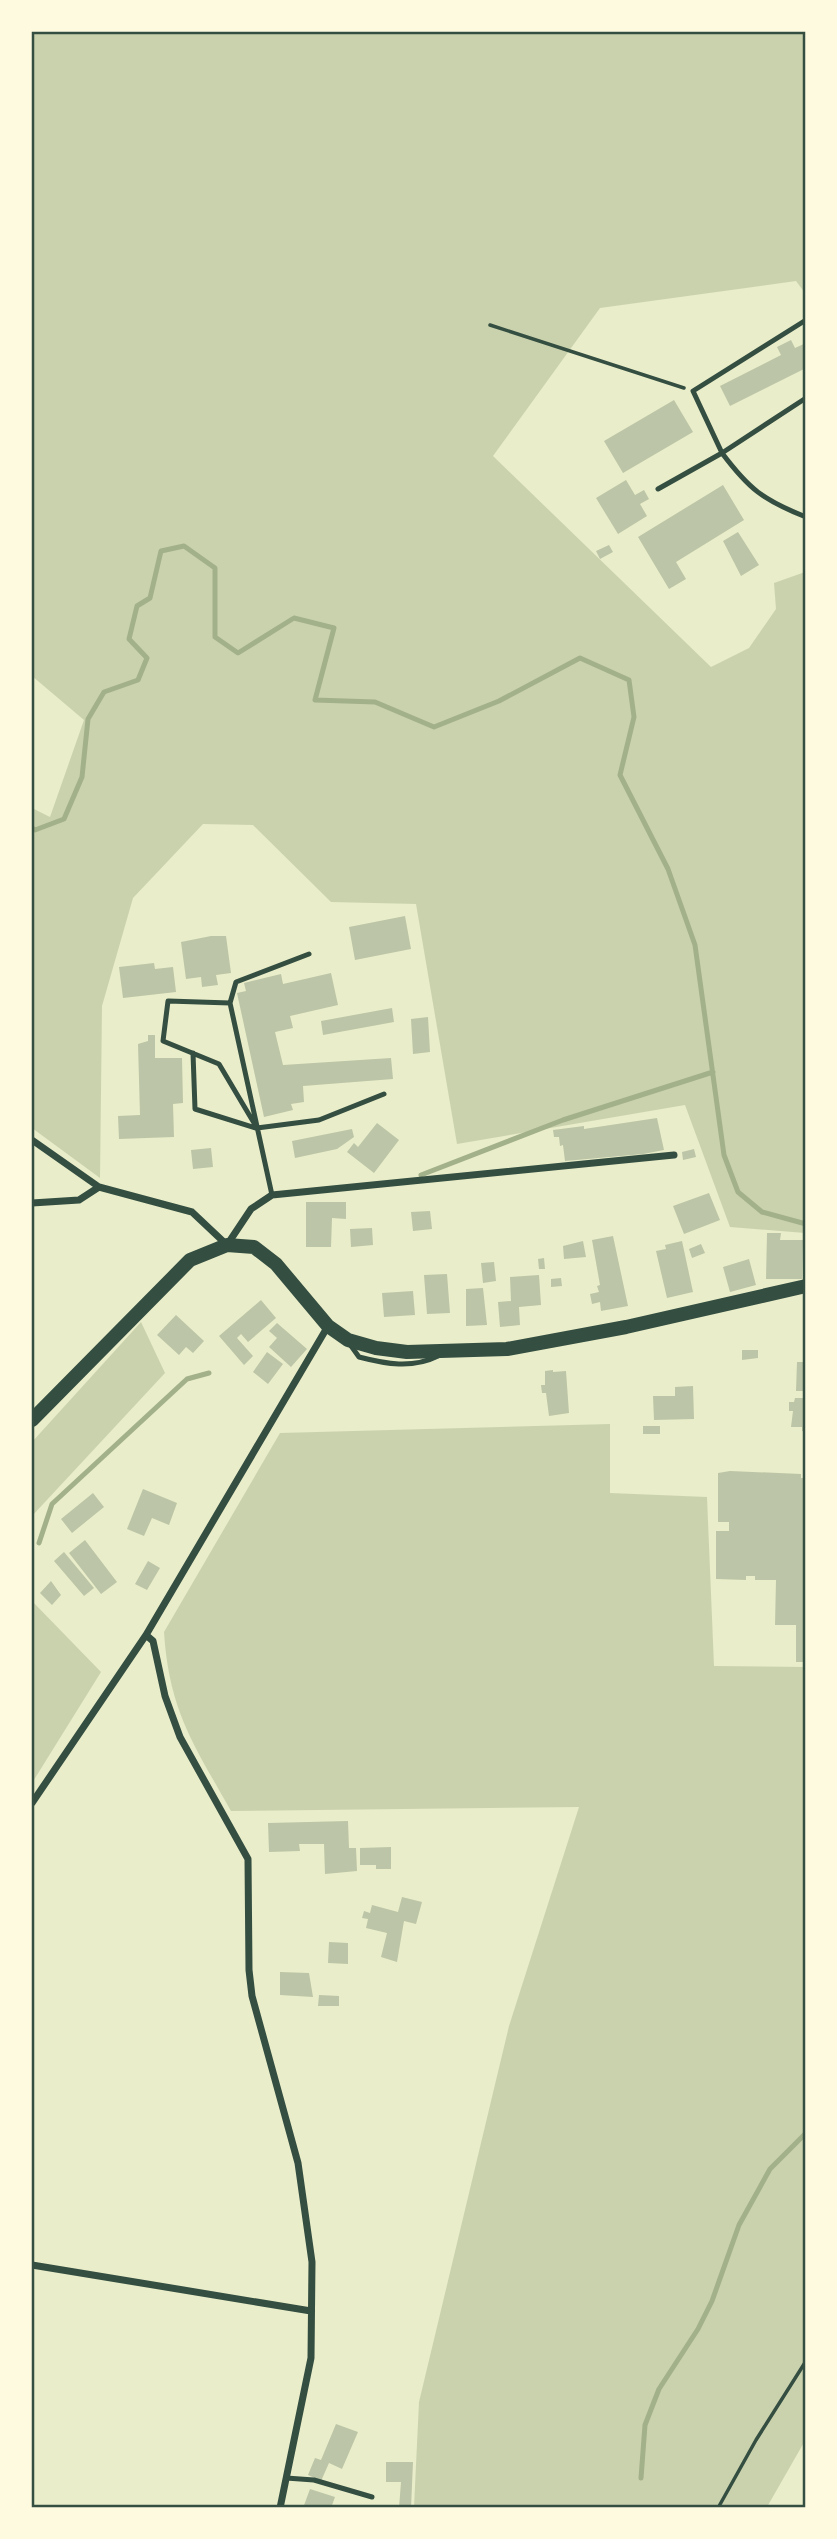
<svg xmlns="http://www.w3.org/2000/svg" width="837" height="2539" font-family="'Titillium Web',sans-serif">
<rect width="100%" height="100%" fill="#e9edc9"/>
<!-- green -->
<path fill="#cad2ad" d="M32,32H805V293L796,281L600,308L493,456L711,667L749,648L776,609L774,583L805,572V1233L730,1227L685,1105L457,1144L416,904L331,902L253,825L203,824L133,898L102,1006L100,1178L32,1128V808L50,817L84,720L32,676Z
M141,1322L165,1373L32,1516V1442Z
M610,1424V1493L707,1497L714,1666L805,1667L806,2439L767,2507H414L419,2402L509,2026L579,1807L231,1811C194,1745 169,1711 164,1632L280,1433Z
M32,1601L101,1672L32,1783Z"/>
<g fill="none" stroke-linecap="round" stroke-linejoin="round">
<!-- stream -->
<path stroke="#a3b18a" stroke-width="5" d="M32,828L35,830L64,819L82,777L88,719L104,692L138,680L147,658L129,639L137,606L150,598L161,551L184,546L215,568V637L238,653L294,618L334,628L315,700L375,702L434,727L499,701L580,658L629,680L634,717L620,775L668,869L695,945L724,1155L738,1192L762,1212L806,1224
M421,1175L563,1120L713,1072
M39,1543L52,1504L187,1379L209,1373
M641,2478L645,2425L659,2389L698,2329L712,2301L739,2225L770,2169L806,2133"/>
</g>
<!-- building -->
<path fill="#bcc5a7" d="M791,340L795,348L806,343V368L730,406L720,386L781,355L777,347Z
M674,400L693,432L623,473L604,441Z
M626,480L635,495L644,490L649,499L640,504L647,516L618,534L596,498Z
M723,485L744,520L676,562L686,579L669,589L638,537Z
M738,532L759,565L741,576L723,541Z
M609,545L613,552L600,559L596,551Z
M405,916L411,949L355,960L349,927Z
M211,936H226L231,973L216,975L218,985L202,987L201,977L186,979L181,942Z
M154,963L155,969L173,967L176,992L123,998L119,967Z
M331,973L338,1005L290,1016L293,1028L275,1032L283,1065L391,1058L393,1079L303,1086L304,1102L291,1104L293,1110L264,1117L237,993L246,991L244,983L281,974L283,984Z
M392,1008L394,1022L323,1035L321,1021Z
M428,1017L430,1052L413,1054L411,1019Z
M148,1035H155V1058H182L183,1103L173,1104L174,1137L119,1139L118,1116L140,1115L138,1044L148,1041Z
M657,1118L664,1150L643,1154L565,1161L563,1145L560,1146L559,1137H554L553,1130L584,1126V1129Z
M377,1123L399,1140L374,1173L347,1152L354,1143L358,1147Z
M352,1129L354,1137L337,1149L295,1158L292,1141Z
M211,1148L213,1167L193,1169L191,1150Z
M694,1149L696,1157L683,1160L682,1152Z
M709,1193L720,1220L684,1234L673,1206Z
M306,1202H346V1219L332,1218L331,1247H306Z
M430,1211L432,1229L413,1231L411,1212Z
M372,1228L373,1245L351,1247L350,1229Z
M767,1233H781L780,1240H803L802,1279H766Z
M613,1236L628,1306L601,1311L600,1302L592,1304L590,1294L599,1292L597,1286L600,1285L592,1240Z
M583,1241L586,1257L564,1259L563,1246Z
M682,1241L693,1292L667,1298L656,1251L666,1249L665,1245Z
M701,1244L705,1253L692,1258L689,1249Z
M544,1258L545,1269H539L538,1259Z
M749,1259L756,1285L730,1292L723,1267Z
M494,1262L496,1281L483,1283L481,1263Z
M447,1274L450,1313L427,1314L424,1275Z
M539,1275L541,1305L519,1307L520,1325L500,1327L498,1302L511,1301L510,1277Z
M561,1278L562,1286L551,1287V1279Z
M483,1288L487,1325L466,1326V1289Z
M413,1291L415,1315L384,1317L382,1293Z
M261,1300L276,1318L248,1342L241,1334L237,1338L253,1356L244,1365L219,1336Z
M176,1315L204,1341L193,1353L186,1347L179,1355L157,1335Z
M277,1323L307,1349L291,1367L269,1347L277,1338L269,1331Z
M742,1350H758V1358L742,1360Z
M267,1352L283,1364L268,1384L253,1372Z
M797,1362H806V1391H796Z
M553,1370V1372L566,1371L569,1413L549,1416L546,1393H542L541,1385H545V1371Z
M693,1386L694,1419L654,1420L653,1396H675V1387Z
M795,1398H806V1432L802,1431V1427H791L793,1411H789V1402H794Z
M643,1426H660V1434H643Z
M730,1471L801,1474V1478H806V1662H796V1625H775L776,1580H755V1576H746V1580L716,1579V1531H729V1522H718V1473Z
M143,1489L177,1503L169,1525L152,1518L144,1536L127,1529Z
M93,1493L104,1507L72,1533L61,1519Z
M85,1540L117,1582L101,1594L69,1553Z
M64,1552L94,1588L84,1596L54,1561Z
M148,1561L160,1568L147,1590L135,1584Z
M51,1581L61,1595L52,1605L40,1593Z
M348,1821L349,1848H356L357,1871L325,1874L324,1844H299L300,1851L269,1852L268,1823Z
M391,1847V1869H376V1865H360V1848Z
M402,1897L422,1902L416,1924L404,1921L397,1962L381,1957L387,1933L366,1928L368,1919L362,1918L364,1911L370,1913L372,1905L398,1912Z
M329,1942L348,1943V1964L328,1963Z
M280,1972L309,1973L313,1997L280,1995Z
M319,1995L339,1996V2006H318Z
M336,2424L358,2432L342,2469L329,2463L321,2481L308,2475L315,2458L321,2460Z
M386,2462H413L411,2508H399L401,2482H386Z
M310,2489L335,2497L331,2508H303Z"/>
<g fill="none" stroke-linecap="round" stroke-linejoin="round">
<!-- path -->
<path stroke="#344e41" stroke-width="3.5" d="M490,325L684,388
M718,2508L756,2440L806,2361"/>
<!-- service -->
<path stroke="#344e41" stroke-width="5" d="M806,320L693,391L722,453L806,398
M658,489L722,453C749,489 763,500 806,517
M230,1003L168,1001L163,1041L219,1064L257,1128L319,1120L384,1094
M193,1053L195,1109L256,1128
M272,1195L230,1003L236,982L309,954
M349,1343L359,1357C386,1364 412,1369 438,1356
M286,2478L314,2480L372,2497"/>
<!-- minor -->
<path stroke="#344e41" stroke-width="7" d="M32,1140L99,1187L192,1212L227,1245L251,1209L272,1195L674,1155
M32,1203L79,1200L99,1187
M146,1635L153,1641L165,1696L180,1737L248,1859L249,1970L252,1996L298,2163L312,2262L311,2358L280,2508
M32,1803L146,1635L328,1326
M32,2265L311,2311"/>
<!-- secondary -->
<path stroke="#344e41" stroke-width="14" d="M32,1420L190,1260L227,1245L254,1247L276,1264L328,1326L348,1340L376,1348L407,1352L507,1349L626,1327L806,1286"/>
</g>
<!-- border -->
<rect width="837" height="2539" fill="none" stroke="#fefae0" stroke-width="66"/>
<rect x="33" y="33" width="771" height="2473" fill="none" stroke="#344e41" stroke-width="2.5"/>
</svg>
